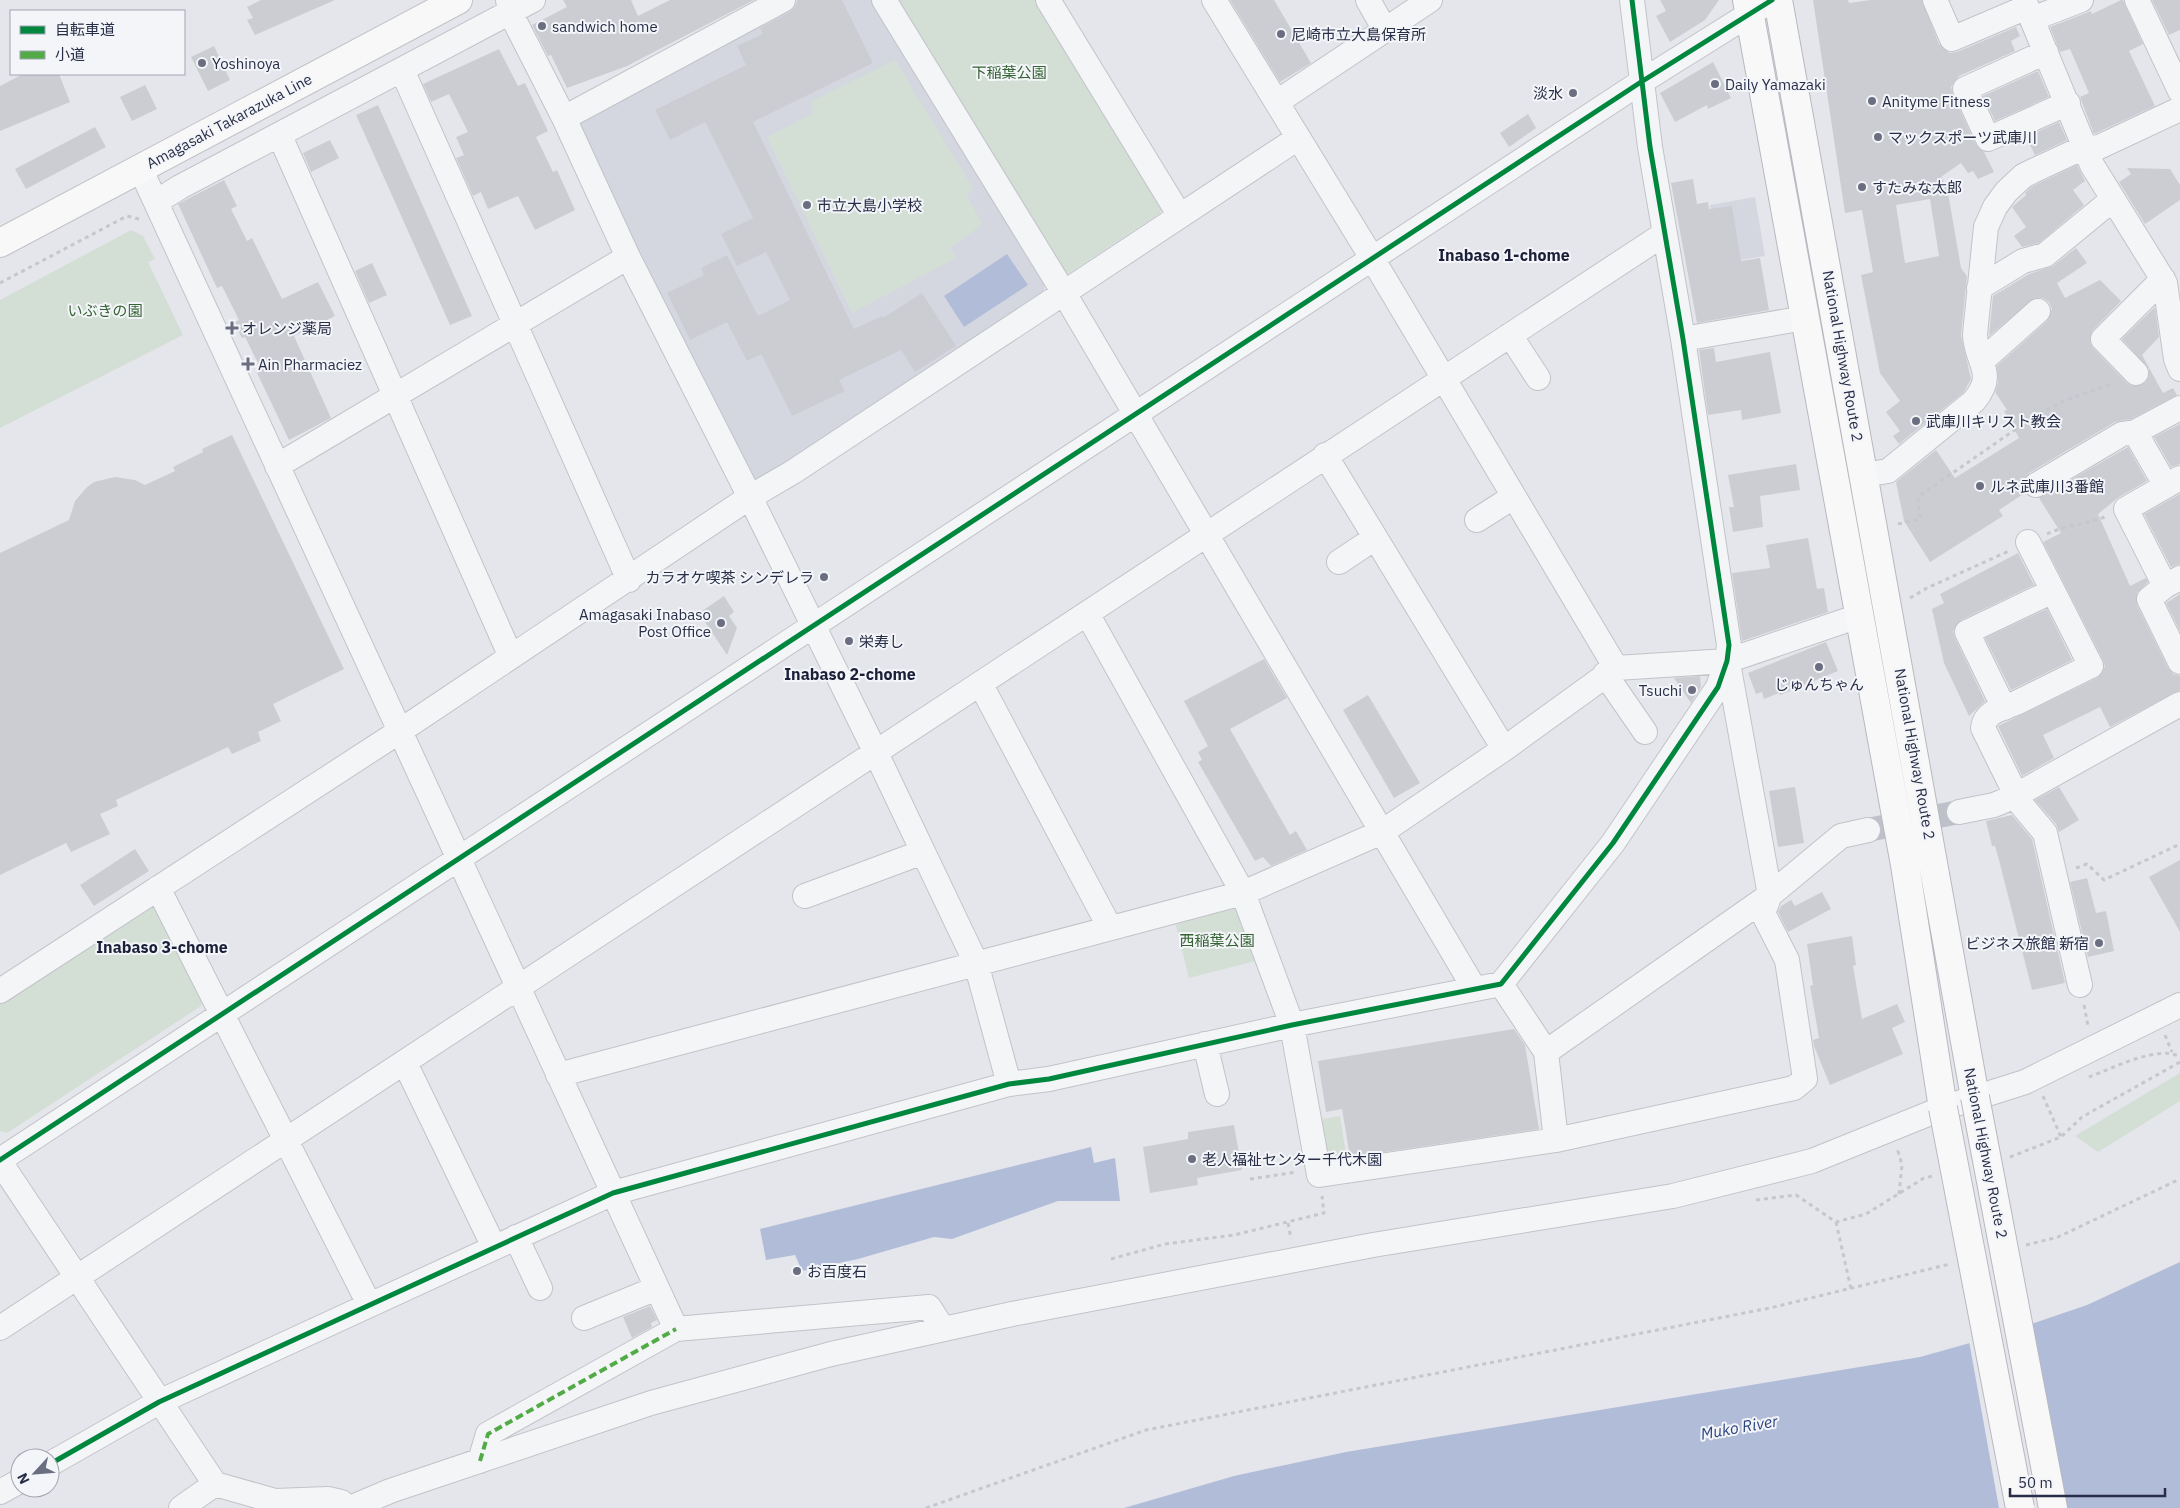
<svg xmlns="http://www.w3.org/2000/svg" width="2180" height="1508" font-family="'IBM Plex Sans','Noto Sans JP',sans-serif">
<rect width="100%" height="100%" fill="#e5e6eb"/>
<!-- built -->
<path fill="#d5d7e0" d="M805,0H874L1045,281L1043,297L757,480L745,473L577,129L581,119Z
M1755,197L1765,256L1720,263L1710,205Z"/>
<!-- green -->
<path fill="#d3ded5" d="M891,0H1040L1163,206L1160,213L1068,274L1058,272Z
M895,60L973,188L967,197L983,224L950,248L956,258L852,313L767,137L814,113L810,102Z
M131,230L143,236L155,259L148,262L183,335L0,428V300Z
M1235,903L1259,960L1189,978L1175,922Z
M147,905L156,906L203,997L201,1006L7,1133L0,1131V1002Z
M2180,1073V1101L2098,1152L2075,1136Z
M1340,1116L1347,1161L1329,1164L1322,1119Z"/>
<!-- water -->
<path fill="#b1bdd8" d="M1007,254L1028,285L964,327L944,296Z
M1091,1147L1094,1163L1115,1158L1120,1201H1058L952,1239L934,1237L858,1259L802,1271L795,1255L766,1260L760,1229Z
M2180,1262V1508H1124L1234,1476L1346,1452L1920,1357L2002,1334L2087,1305Z"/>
<!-- pier -->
<path fill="#e5e6eb" d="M2032,1321L2067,1508H1999L1969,1341Z"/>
<!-- building -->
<path fill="#cccdd3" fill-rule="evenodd" d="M261,0H335L255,35L247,20L253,18L247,7Z
M563,0H631L638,16L670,0H754L627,66L567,88L551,55L548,56L532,25L567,7Z
M797,0H842L873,63L753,122L854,329L882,316L883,318L922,293L956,346L915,372L901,350L839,380L845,391L792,416L761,354L747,361L727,322L690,340L667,293L704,275L701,268L727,255L758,316L790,300L766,252L737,266L721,234L753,218L705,122L670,140L655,110L746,65L737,46L763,34L760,28L790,12L795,7Z
M1230,0H1274L1311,63L1280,82Z
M1660,0H1719L1705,20L1670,42L1656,16L1666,11Z
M1813,0H1848L1849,3L1871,0H1922L1939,44L1950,53L1957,52L2016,27L2020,36L2011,41L2015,51L1959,76L1951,87L1953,95L1976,145L1984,152L1994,172L1978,179L1973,171L1968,173L1961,163L1941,177L1947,187L1961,268L1967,276L1961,335L1971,379L1964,392L1899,444L1893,436L1900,431L1886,412L1900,401L1880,373L1861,275L1873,272L1862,210L1845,213ZM1930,199L1939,256L1905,263L1896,205Z
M2121,0H2123L2143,44L2129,51L2155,106L2094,134L2080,97L2089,93L2070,49L2060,52L2050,27L2091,11L2092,14Z
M2152,0H2180V30L2169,35Z
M214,46L230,80L208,91L191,57Z
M499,49L518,86L525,83L548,131L536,137L553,172L557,170L575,210L535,230L518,196L488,209L481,192L473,196L456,158L464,155L456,137L468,132L449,94L431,102L423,84Z
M1713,62L1731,98L1708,109L1707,105L1675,122L1660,93Z
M2038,71L2049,97L1995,121L1983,96Z
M23,74H59L70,102L0,131V86Z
M145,85L157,109L132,121L120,97Z
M378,105L472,316L450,325L356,115Z
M1528,114L1536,128L1509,147L1500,133Z
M2059,122L2067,140L2035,155L2026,137Z
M95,127L106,147L26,189L15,169Z
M330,140L339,158L311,172L303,153Z
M2077,165L2085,181L2073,190L2084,205L2039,243L2022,247L2014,236L2026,227L2012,207L2026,195L2025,193L2031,187Z
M2127,168L2170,169L2180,185V200L2145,224L2119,182L2131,174Z
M1693,179L1697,204L1708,202L1709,209L1732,206L1741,261L1760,258L1769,310L1697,323L1671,183Z
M224,180L237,206L231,209L247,241L252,238L282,299L318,282L335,316L294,336L331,418L289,440L257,373L262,371L245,337L242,338L234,323L239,320L222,286L217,288L178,204Z
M2076,248L2087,263L2057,283L2065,298L2100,280L2121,301L2093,330L2090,342L2093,348L2127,383L2133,386L2145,383L2149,376V369L2122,339L2155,307L2159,337L2142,355L2163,393L2173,388L2177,395L2131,419L2115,422L2029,473L2022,485L2025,493L1999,510L2003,516L1930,562L1904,521L1896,482L1936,450L1955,478L2019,438L2004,411L2007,410L1995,392L1998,383L1997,366L2047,321L2052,309L2049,302L2043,298H2035L1989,336L1993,296L2029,274L2053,266Z
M372,263L387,295L369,303L355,271Z
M1714,348L1716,362L1770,352L1781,413L1742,420L1741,410L1708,415L1699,350Z
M2180,424V464L2171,467L2154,437Z
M232,435L344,669L273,704L281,721L258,732L261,741L232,754L228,747L116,800L118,806L100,814L110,834L71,852L66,843L0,875V553L69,520L75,501L87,487L94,482L115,477L135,480L145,485L175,471L173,467L203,452L202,449Z
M2128,447L2147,481L2119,497L2098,514L2130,586L2146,578L2148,582L2137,593V605L2168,668L2173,674L2180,676V690L2110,727L2100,707L2043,735L2054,758L2022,776L1998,726L2097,678L2105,667L2103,660L2043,542L2061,533L2039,498Z
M1796,464L1800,490L1760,496L1763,527L1733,532L1729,507H1734L1728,475Z
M2180,494V564L2171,567L2144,514Z
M1808,538L1817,589L1824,588L1828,612L1742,641L1732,573L1770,568L1766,545Z
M2018,553L2034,585L1961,620L1953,631L1955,638L1985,701L1969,716L1944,663L1932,609L1944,603L1940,594Z
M2180,594V631L2166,603Z
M724,596L734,612L729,616L737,628L727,655L699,613Z
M2047,609L2072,660L2011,690L1985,638Z
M1826,642L1838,671L1780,695L1779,693L1764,699L1762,692L1756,694L1748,673Z
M1264,659L1287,698L1230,729L1290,835L1296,831L1307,850L1271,866L1263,857L1255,861L1198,762L1202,760L1198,752L1208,746L1184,701Z
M1700,676L1701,687L1691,703L1674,678Z
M1368,695L1420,783L1394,798L1343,710Z
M1795,787L1804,843L1778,847L1769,791Z
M2059,787L2079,820L2059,832L2056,824L2035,800Z
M2012,815L2032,839L2065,983L2032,990L2000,864L1995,846H1992L1986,821Z
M135,849L149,871L94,906L80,885Z
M2180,860V932L2149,877Z
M2087,878L2096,913L2106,911L2114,951L2088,957L2070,882Z
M1822,892L1831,909L1788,932L1778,912L1781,906L1791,900L1795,906Z
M1852,936L1856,965L1853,966L1862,1019L1897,1004L1905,1022L1892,1028L1903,1054L1830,1085L1814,1046L1813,1040L1819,1038L1810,986L1813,985L1807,944Z
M1514,1029L1525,1045L1539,1129L1350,1157L1342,1109L1326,1112L1318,1061Z
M1234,1125L1242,1170L1197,1178L1198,1185L1150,1193L1143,1147L1188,1139V1132Z
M650,1306L657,1320L651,1323L652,1327L632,1338L623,1317Z"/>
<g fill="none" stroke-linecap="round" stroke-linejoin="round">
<!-- minor-tunnel -->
<path stroke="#bfc1ca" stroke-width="24" stroke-dasharray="24 12" stroke-linecap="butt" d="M1868,830L1959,812"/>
<defs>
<path id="minor" d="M508,0L510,12L564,118L628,257L750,497L876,753L976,963L1009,1084
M884,0L1064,293L1474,988
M1048,0L1180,216
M1214,0L1372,258L1616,668
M1368,0L1385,30
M1935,0L1952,39L2027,7
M2024,0L2092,165L2165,283L2176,359L2180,369
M2137,0L2180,91
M2032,19L2081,0
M2046,52L1965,89L1988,139L2068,103
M402,70L629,580
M1277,102L1430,0
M564,118L783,0
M280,136L511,657
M140,168L676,1329
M156,202L180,187L533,0
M1979,288L2023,261L2045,255L2112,200
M1510,335L1538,378
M1683,339L1805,318
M1983,360L2038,311
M2136,373L2103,339L2163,279
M1325,455L1504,749
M277,466L628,257
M1864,475L1888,471L1974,401C1998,372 1975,362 1975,334L1986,227L1995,207L2006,192L2023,176L2033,171L2078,150L2099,147L2180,109
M2036,485L2122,434L2135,432
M2166,486L2135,432L2180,408
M1477,520L1513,497
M2028,542L2053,591
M1339,562L1375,538
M2180,578L2165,586L2149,599L2180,662
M2165,586L2126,509L2180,478
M1088,615L1243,893L1292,1025L1319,1175L1556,1140
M1605,674L1645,732
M981,685L1110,928
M2004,708L1967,632L2053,591L2091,666L2016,703C2002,709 1985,711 1983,728L2020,803L2045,833L2080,985
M1959,812L1994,805L2011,798L2180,704
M158,888L369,1304
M805,896L923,852
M1501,984L1546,1052L1556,1140L1794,1088L1805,1079L1787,960L1763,913L1770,895L1728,663
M0,991L400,731L750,497L793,472L1298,138
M1205,1044L1217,1094
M1546,1052L1770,895L1841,836L1868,830
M405,1063L494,1247
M558,1075L1243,893L1382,832L1504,749L1616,668L1727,661L1859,616
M0,1160L1641,82L1772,0
M0,1162L215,1484L181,1508
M516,1237L540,1288
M584,1318L657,1288
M0,1328L1664,234
M480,1461L488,1434L676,1329L929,1307L943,1329
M50,1464L159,1402L613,1193L1009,1084L1049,1079L1292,1025L1501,984L1613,843L1718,687L1727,661L1729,645L1683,339L1650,147L1632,0
M215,1484L275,1501L328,1499L341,1502L342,1508
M0,1492L20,1481
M350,1508L390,1491L651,1403L831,1354L1012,1314L1373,1245L1673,1196L1812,1161L1943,1108L2025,1082L2180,1005"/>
<path id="major" d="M0,243L458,0"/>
<path id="highway" d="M1747,0L1905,865L1943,1108
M1778,0L1975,1097"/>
</defs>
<!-- minor casing -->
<use href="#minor" stroke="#c2c3c9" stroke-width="26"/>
<!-- major casing -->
<use href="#major" stroke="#c1c3c9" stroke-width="30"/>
<!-- highway casing -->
<use href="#highway" stroke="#b7b9c0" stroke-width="30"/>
<!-- path -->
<path stroke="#c5c7cd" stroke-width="3" stroke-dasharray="4 4" stroke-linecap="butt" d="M0,283L127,216L139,219
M1898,524L1920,519L1918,497L2029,420L2063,401L2114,383
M2047,534C2065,525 2088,524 2107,516
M1910,598L1927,588L2009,551
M2076,868L2087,864L2104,880L2180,844
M2084,1005L2088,1026
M2165,1035L2172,1052
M2089,1077C2111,1069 2159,1044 2180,1057
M2043,1096L2061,1137
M2010,1157L2061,1137L2082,1117L2180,1062
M1250,1179L1297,1172
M1899,1194L1902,1165L1898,1151L1900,1149
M1756,1200L1796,1195L1836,1222L1866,1214L1924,1178L1933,1176
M1836,1222L1851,1289
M1288,1223L1291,1239
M2026,1245L2058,1237L2180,1179
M1111,1259L1165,1244L1234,1235L1324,1213L1322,1196
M926,1508L1146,1430L1770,1308L1950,1264"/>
<!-- minor -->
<use href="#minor" stroke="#f4f5f7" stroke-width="24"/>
<!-- major -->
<use href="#major" stroke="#f8f8f9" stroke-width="28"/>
<!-- highway -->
<use href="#highway" stroke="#f8f8f9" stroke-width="28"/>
<defs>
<path id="highway-bridge" d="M1975,1097L2053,1508
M1943,1108L2020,1508"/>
</defs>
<!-- highway-bridge casing -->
<use href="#highway-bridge" stroke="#b7b9c0" stroke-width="30" stroke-linecap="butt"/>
<!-- highway-bridge -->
<use href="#highway-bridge" stroke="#f8f8f9" stroke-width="28"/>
<!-- quiet -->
<path stroke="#53ab47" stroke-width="4" stroke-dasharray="8 4" stroke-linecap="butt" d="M480,1461L488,1434L676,1329"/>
<defs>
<path id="cycleway" d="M0,1160L1641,82L1772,0
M50,1464L159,1402L613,1193L1009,1084L1049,1079L1292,1025L1501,984L1613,843L1718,687L1727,661L1729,645L1683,339L1650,147L1632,0"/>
</defs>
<!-- cycleway casing -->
<use href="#cycleway" stroke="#f3f5f9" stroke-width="8"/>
<!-- cycleway -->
<use href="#cycleway" stroke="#00873e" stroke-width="5"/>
</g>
<!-- markers -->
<g fill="#6a6e80" stroke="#f3f5f9" stroke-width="2">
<circle cx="542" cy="26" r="5"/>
<circle cx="1281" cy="34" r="5"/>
<circle cx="202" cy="63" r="5"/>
<circle cx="1715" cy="84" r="5"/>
<circle cx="1573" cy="93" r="5"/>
<circle cx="1872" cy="101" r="5"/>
<circle cx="1878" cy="137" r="5"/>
<circle cx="1862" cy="187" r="5"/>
<circle cx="807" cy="205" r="5"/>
<path d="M229.5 320.5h5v5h5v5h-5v5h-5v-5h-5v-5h5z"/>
<path d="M245.5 356.5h5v5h5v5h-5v5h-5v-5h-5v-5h5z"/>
<circle cx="1916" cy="421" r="5"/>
<circle cx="1980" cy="486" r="5"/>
<circle cx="824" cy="577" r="5"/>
<circle cx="721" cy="623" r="5"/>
<circle cx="849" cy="641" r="5"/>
<circle cx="1819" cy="667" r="5"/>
<circle cx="1692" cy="690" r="5"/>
<circle cx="2099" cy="943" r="5"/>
<circle cx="1192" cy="1159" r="5"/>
<circle cx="797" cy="1271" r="5"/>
</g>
<g text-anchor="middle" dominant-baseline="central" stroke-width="4" stroke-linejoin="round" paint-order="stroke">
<!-- poi labels -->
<g font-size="15" fill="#282e47" stroke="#f3f5f9" text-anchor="start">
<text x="552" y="26">sandwich home</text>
<text x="1291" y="34">尼崎市立大島保育所</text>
<text x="212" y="63">Yoshinoya</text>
<text x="1725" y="84">Daily Yamazaki</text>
<text x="1563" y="93" text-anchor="end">淡水</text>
<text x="1882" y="101">Anityme Fitness</text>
<text x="1888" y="137">マックスポーツ武庫川</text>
<text x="1872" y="187">すたみな太郎</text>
<text x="817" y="205">市立大島小学校</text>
<text x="242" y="328">オレンジ薬局</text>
<text x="258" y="364">Ain Pharmaciez</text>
<text x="1926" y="421">武庫川キリスト教会</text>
<text x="1990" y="486">ルネ武庫川3番館</text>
<text x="814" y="577" text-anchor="end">カラオケ喫茶 シンデレラ</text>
<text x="711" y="614" text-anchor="end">Amagasaki Inabaso<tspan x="711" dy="17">Post Office</tspan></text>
<text x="859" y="641">栄寿し</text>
<text x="1819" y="684" text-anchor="middle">じゅんちゃん</text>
<text x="1682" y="690" text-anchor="end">Tsuchi</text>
<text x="2089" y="943" text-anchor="end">ビジネス旅館 新宿</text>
<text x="1202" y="1159">老人福祉センター千代木園</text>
<text x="807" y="1271">お百度石</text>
</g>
<!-- park labels -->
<g font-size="15" fill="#356434" stroke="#f3f5f9">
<text x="1009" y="72">下稲葉公園</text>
<text x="105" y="310">いぶきの園</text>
<text x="1217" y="940">西稲葉公園</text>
</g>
<!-- street labels -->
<g font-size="15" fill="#282e47" stroke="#f3f5f9">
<text transform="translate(229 121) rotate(-28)">Amagasaki Takarazuka Line</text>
<text transform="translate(1843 356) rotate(80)">National Highway Route 2</text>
<text transform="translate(1915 754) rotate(80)">National Highway Route 2</text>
<text transform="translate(1986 1153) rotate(79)">National Highway Route 2</text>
</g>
<!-- neighbourhood labels -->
<g font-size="16" font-weight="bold" fill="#1b1f38" stroke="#f3f5f9">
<text x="1504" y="255">Inabaso 1-chome</text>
<text x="850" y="674">Inabaso 2-chome</text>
<text x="162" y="947">Inabaso 3-chome</text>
</g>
<!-- water labels -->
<g font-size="16" font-style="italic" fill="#2d4480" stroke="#f3f5f9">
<text transform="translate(1739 1427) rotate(-10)">Muko River</text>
</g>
</g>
<!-- legend -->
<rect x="10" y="10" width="175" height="65" fill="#f3f5f9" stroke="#a2a5b2"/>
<rect x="20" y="26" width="25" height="8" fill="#00873e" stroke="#a2a5b2"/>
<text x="55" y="35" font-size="15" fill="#282e47">自転車道</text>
<rect x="20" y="51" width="25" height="8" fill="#53ab47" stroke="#a2a5b2"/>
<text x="55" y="60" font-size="15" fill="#282e47">小道</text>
<!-- north arrow -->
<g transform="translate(35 1473) rotate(244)"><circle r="24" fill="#f3f5f9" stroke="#a2a5b2"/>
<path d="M0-4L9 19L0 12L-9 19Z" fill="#6a6e80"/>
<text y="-8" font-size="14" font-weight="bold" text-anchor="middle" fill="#282e47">N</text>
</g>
<!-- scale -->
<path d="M2010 1488v8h155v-8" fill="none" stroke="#282e47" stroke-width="2.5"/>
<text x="2018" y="1488" font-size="15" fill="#282e47" stroke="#f3f5f9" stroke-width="4" paint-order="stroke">50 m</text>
</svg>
